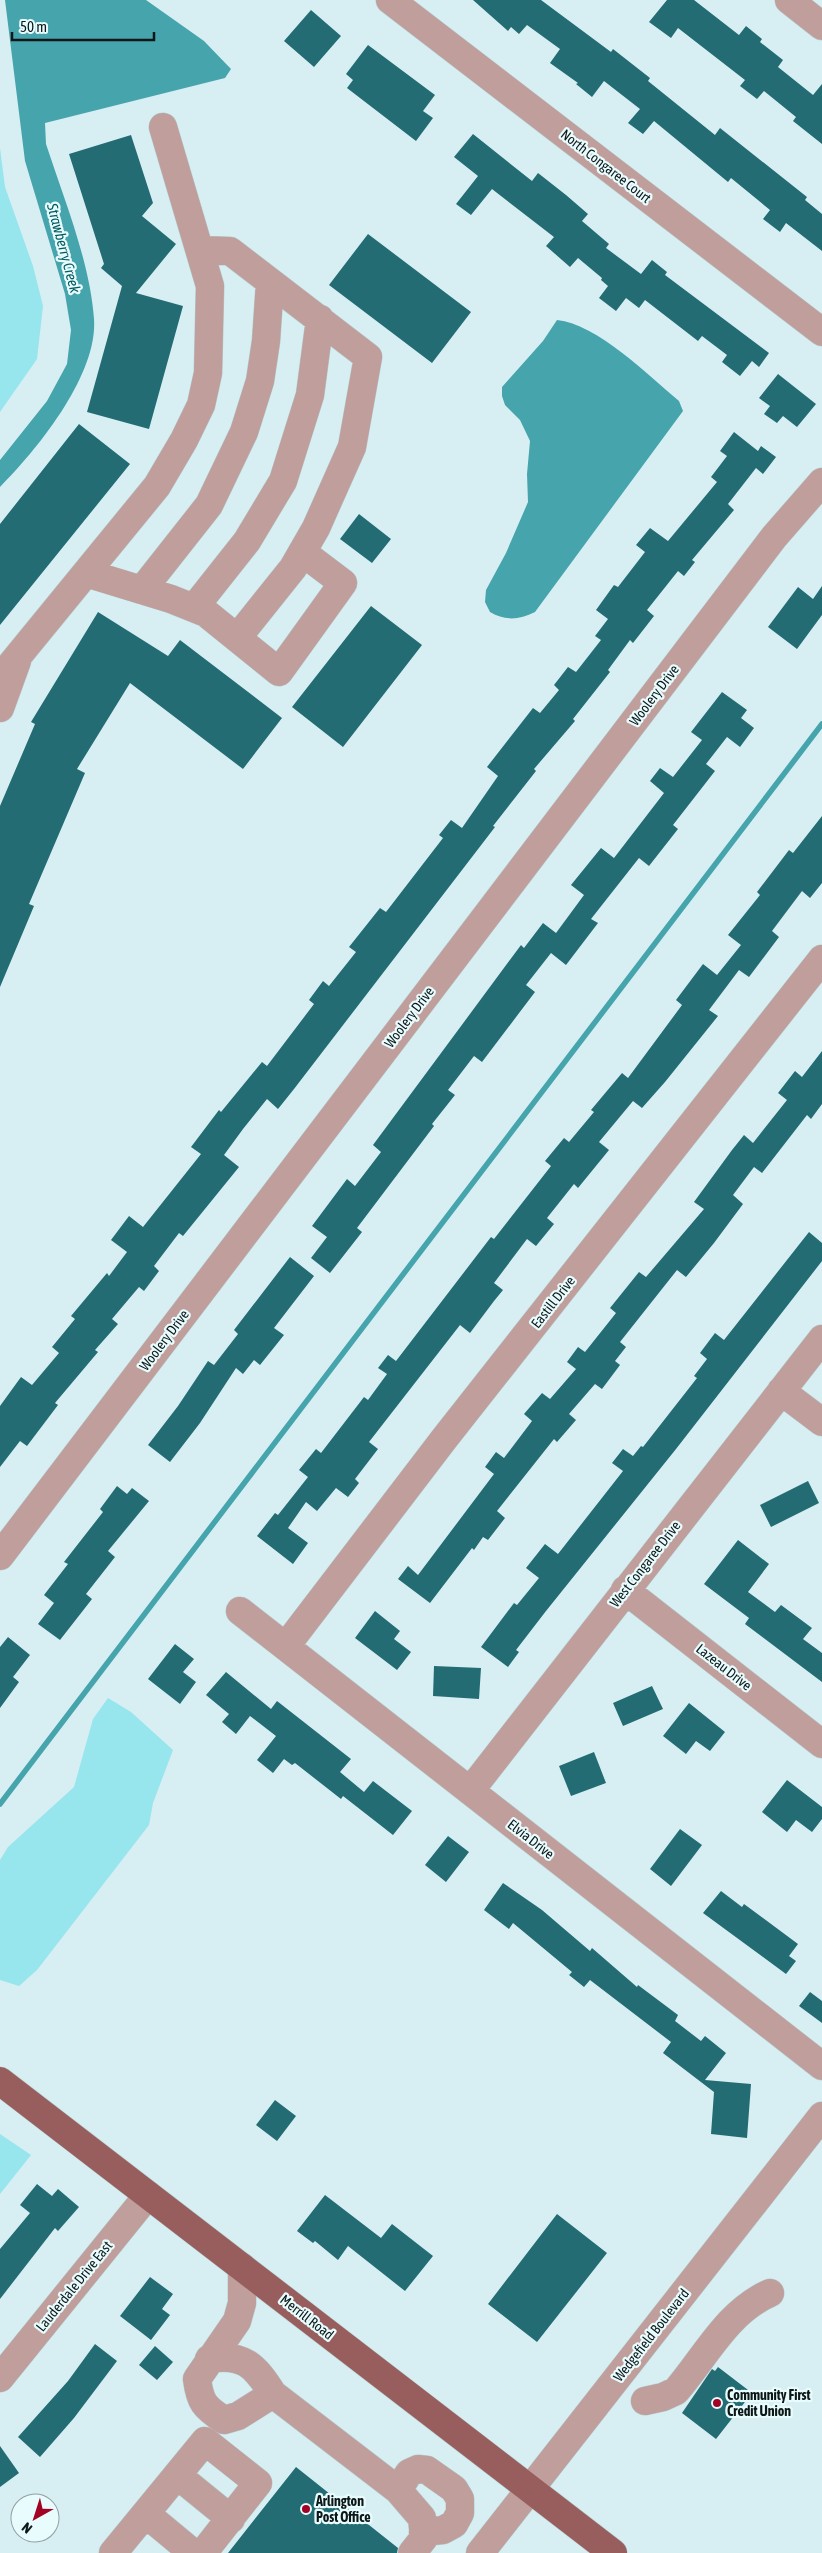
<svg xmlns="http://www.w3.org/2000/svg" width="822" height="2553" font-family="'Asap Condensed',sans-serif">
<rect width="100%" height="100%" fill="#d7eff2"/>
<!-- green -->
<path fill="#97e5ed" d="M0,148L5,187L33,266L43,306L37,359L0,412Z
M108,1698L131,1712L173,1750L153,1803L149,1825L37,1970L19,1986L0,1980V1860L8,1847L74,1787L93,1719Z
M0,2134L31,2155L0,2194Z"/>
<!-- water -->
<path fill="#46a4ad" d="M5,0H146L204,41L231,69L225,78L45,123L46,144C64,199 90,262 94,319C98,375 37,450 0,487V460L47,401L67,364L71,330L65,294L25,161Z
M557,320C597,324 648,375 679,401L683,411L535,612C519,620 505,621 490,612L485,602L486,590L506,553L528,502L527,474L530,441L520,420L505,405L502,396V387L543,341Z"/>
<g fill="none" stroke-linecap="round" stroke-linejoin="round">
<!-- stream -->
<path stroke="#46a4ad" stroke-width="5.5" d="M0,1804L822,724"/>
</g>
<!-- building -->
<path fill="#236c73" d="M473,0H541L611,52L613,49L650,78L648,81L715,135L720,128L807,197L805,200L822,214V251L786,223L780,232L763,219L770,210L731,178L728,182L654,121L643,134L628,123L640,109L604,81L592,97L576,84L578,83L550,63L560,49L527,25L519,34L511,27L508,31Z
M667,0H694L739,35L746,26L762,39L760,42L783,60L778,67L813,95L822,84V144L793,121L796,117L764,91L757,99L740,86L745,80L678,28L671,38L649,22Z
M311,10L341,36L314,67L284,41Z
M368,45L435,95L423,111L433,118L416,141L347,88L353,80L346,74Z
M473,134L532,181L538,173L566,195L588,214L582,221L609,244L606,248L641,274L652,260L667,272L665,275L769,353L759,367L752,361L740,376L722,362L727,355L702,336L698,341L645,300L639,308L626,298L616,311L599,298L608,286L601,280L602,278L578,258L570,267L546,246L554,237L492,189L471,215L456,204L478,176L454,157Z
M131,135L153,203L142,216L176,244L136,293L183,306L149,429L87,412L122,286L101,268L104,264L69,154Z
M368,234L471,312L432,363L329,285Z
M778,374L816,404L797,427L783,416L777,423L764,414L770,406L759,398Z
M79,424L130,464L0,625V524Z
M734,432L758,451L761,446L776,457L763,474L756,468L728,504L734,510L692,560L695,562L684,576L678,571L647,610L654,616L633,643L630,640L608,670L610,672L573,719L575,721L534,769L536,771L493,826L495,827L294,1089L278,1109L267,1099L243,1129L224,1155L239,1167L183,1236L179,1233L154,1266L159,1271L144,1291L139,1287L112,1319L118,1324L95,1350L98,1352L55,1403L58,1405L27,1446L20,1441L0,1467V1406L21,1377L32,1385L59,1353L52,1347L75,1319L71,1316L107,1273L109,1276L127,1252L111,1240L129,1216L143,1227L201,1154L191,1147L219,1110L221,1112L262,1062L267,1066L314,1004L309,1000L323,981L329,986L356,952L349,947L380,908L386,912L443,838L439,835L451,820L462,828L498,776L487,767L533,708L540,713L559,690L554,685L568,667L576,672L601,640L595,636L608,619L596,610L614,585L618,587L645,552L636,545L650,528L668,541L717,482L711,477L727,456L720,451Z
M359,514L391,539L372,563L340,539Z
M822,586V615L797,649L768,627L798,587L813,599Z
M371,606L422,645L343,747L292,707Z
M98,612L168,656L180,640L282,718L243,769L130,683L77,769L85,773L29,904L34,906L0,987V806L35,724L31,722Z
M722,692L747,710L741,718L754,728L740,747L727,737L706,764L715,771L673,825L678,829L649,866L639,858L591,919L598,923L566,965L551,953L526,985L535,992L482,1062L474,1056L448,1090L455,1095L432,1124L434,1126L357,1228L362,1232L330,1273L311,1258L327,1237L312,1226L347,1179L355,1186L381,1152L373,1145L521,945L524,948L543,923L556,933L584,895L571,885L601,848L614,858L664,793L650,781L660,768L673,777L702,740L691,732Z
M822,816V883L810,898L802,891L772,931L779,937L749,977L739,970L709,1010L718,1016L665,1082L642,1108L633,1101L599,1142L609,1150L578,1188L574,1184L547,1218L554,1224L536,1246L527,1239L494,1283L503,1290L494,1301L470,1333L460,1325L369,1442L378,1449L355,1479L359,1483L348,1497L336,1488L317,1511L306,1502L288,1528L308,1543L293,1564L257,1536L275,1513L278,1515L308,1477L299,1470L316,1449L321,1453L364,1397L368,1400L387,1374L378,1368L388,1355L396,1361L491,1237L494,1239L551,1166L545,1161L564,1138L569,1142L594,1112L591,1110L622,1073L628,1078L682,1005L676,1000L703,964L717,975L741,945L728,935L760,895L757,892L789,850L793,853Z
M822,1051V1104L811,1119L807,1115L762,1173L754,1167L733,1195L743,1204L714,1243L686,1277L677,1270L620,1342L626,1347L615,1361L620,1365L602,1389L595,1384L569,1414L576,1420L557,1442L554,1439L497,1511L505,1518L488,1540L483,1537L474,1550L472,1548L430,1603L398,1579L408,1566L418,1575L494,1474L485,1467L496,1452L504,1458L532,1421L524,1414L542,1393L550,1399L576,1369L567,1362L578,1347L585,1352L616,1313L610,1308L639,1272L646,1277L704,1209L694,1202L732,1150L744,1135L753,1143L787,1100L778,1093L795,1071L802,1077Z
M809,1232L822,1243V1261L676,1449L546,1611L516,1650L519,1652L508,1667L481,1647L514,1603L517,1605L539,1578L526,1568L545,1544L558,1554L623,1471L612,1463L623,1449L633,1456L641,1446L643,1447L697,1378L694,1376L707,1359L700,1353L715,1333L724,1340Z
M290,1257L314,1276L274,1328L284,1335L260,1365L254,1360L243,1374L236,1368L200,1423L170,1462L148,1445L178,1406L208,1361L214,1365L238,1334L234,1330Z
M808,1481L819,1503L771,1527L760,1505Z
M117,1486L127,1494L132,1488L149,1501L108,1551L115,1557L86,1594L92,1599L60,1640L38,1624L54,1603L44,1595L68,1564L64,1562L103,1512L100,1509Z
M738,1540L769,1564L748,1592L775,1612L781,1605L812,1628L803,1639L822,1653V1682L745,1624L749,1618L704,1584Z
M375,1611L400,1631L394,1639L411,1652L397,1670L355,1638Z
M8,1637L30,1655L13,1677L19,1682L0,1708V1647Z
M175,1644L194,1659L183,1672L196,1682L180,1704L148,1679Z
M434,1666L481,1668L479,1699L433,1696Z
M226,1672L271,1709L277,1701L351,1759L340,1772L364,1792L373,1781L412,1811L393,1835L343,1796L341,1799L295,1763L292,1765L284,1759L273,1773L257,1760L276,1736L250,1716L236,1734L222,1722L229,1714L206,1695Z
M652,1686L663,1709L623,1726L613,1703Z
M689,1703L725,1732L710,1751L696,1741L686,1754L663,1736Z
M594,1752L606,1783L571,1796L559,1766Z
M787,1780L822,1807V1819L812,1832L796,1820L787,1832L762,1812Z
M680,1829L702,1845L671,1886L650,1869Z
M448,1836L469,1852L446,1882L425,1865Z
M503,1883L542,1910L590,1951L592,1948L637,1987L638,1985L678,2015L675,2021L701,2041L705,2036L726,2053L705,2080L751,2084L747,2138L711,2134L714,2092L663,2053L671,2042L590,1980L584,1987L569,1975L572,1972L513,1923L509,1929L484,1910Z
M721,1891L742,1907L744,1904L798,1944L789,1956L796,1961L786,1974L703,1913Z
M810,1992L822,2001V2023L799,2006Z
M275,2100L296,2116L277,2141L256,2125Z
M37,2184L52,2196L58,2189L79,2207L58,2231L55,2228L0,2299V2249L30,2213L20,2205Z
M325,2195L381,2238L392,2224L433,2256L405,2291L348,2246L338,2260L315,2241L313,2243L297,2231Z
M557,2214L607,2253L537,2342L488,2304Z
M150,2277L173,2294L162,2309L170,2315L151,2340L120,2316Z
M95,2344L117,2361L74,2418L40,2457L18,2437L68,2381Z
M155,2346L173,2362L157,2380L139,2365Z
M718,2367L752,2393L716,2439L682,2413L712,2369L715,2371Z
M0,2446L19,2473L0,2487Z
M296,2467L398,2548L397,2553H228Z"/>
<g fill="none" stroke-linecap="round" stroke-linejoin="round">
<defs>
<path id="minor" d="M390,0L822,332
M789,0L822,26
M200,250L230,251L368,357L352,447L316,528L293,568L237,638
M86,573L171,599L206,613L279,672L343,583L302,552
M142,590L209,505L244,432L260,381L266,341L270,282
M194,608L247,541L283,481L310,395L320,319
M0,678L157,486L184,440L201,405L208,373L210,286L163,127
M0,708L17,661
M781,1391L822,1422
M0,1556L774,537L822,482
M625,1590L822,1744
M240,1611L822,2066
M286,1646L444,1439L822,959
M470,1791L822,1339
M242,2267V2303L237,2321L197,2379C200,2402 204,2407 224,2420L238,2416L273,2394
M209,2359C244,2353 255,2366 273,2394L398,2490L422,2518L424,2538L412,2553
M0,2378L148,2195
M645,2401L663,2397L676,2391C706,2356 727,2312 770,2293
M177,2475L231,2519
M398,2490L409,2473L418,2469L427,2470L454,2489L460,2499V2513L454,2524L443,2530L423,2532
M146,2514L193,2553
M113,2553L205,2441L258,2483L203,2553
M480,2553L822,2116"/>
<path id="major" d="M0,2081L613,2553"/>
</defs>
<!-- minor casing -->
<use href="#minor" stroke="#b7cccf" stroke-width="29"/>
<!-- major casing -->
<use href="#major" stroke="#b7cccf" stroke-width="29"/>
<!-- minor -->
<use href="#minor" stroke="#bf9e9c" stroke-width="28"/>
<!-- major -->
<use href="#major" stroke="#975e5d" stroke-width="28"/>
</g>
<!-- markers -->
<g fill="#a20224" stroke="#e8fcfe" stroke-width="2">
<circle cx="717" cy="2403" r="5"/>
<circle cx="306" cy="2509" r="5"/>
</g>
<g text-anchor="middle" dominant-baseline="central" stroke-width="4.5" stroke-linejoin="round" paint-order="stroke">
<!-- street labels -->
<g font-size="14" fill="#0e1718" stroke="#e8fcfe">
<text transform="translate(606 166) rotate(38)">North Congaree Court</text>
<text transform="translate(654 695) rotate(-53)">Woolery Drive</text>
<text transform="translate(409 1017) rotate(-53)">Woolery Drive</text>
<text transform="translate(553 1302) rotate(-52)">Eastill Drive</text>
<text transform="translate(164 1340) rotate(-53)">Woolery Drive</text>
<text transform="translate(645 1564) rotate(-52)">West Congaree Drive</text>
<text transform="translate(724 1667) rotate(38)">Lazeau Drive</text>
<text transform="translate(531 1839) rotate(38)">Elvia Drive</text>
<text transform="translate(74 2286) rotate(-51)">Lauderdale Drive East</text>
<text transform="translate(307 2317) rotate(38)">Merrill Road</text>
<text transform="translate(651 2335) rotate(-52)">Wedgefield Boulevard</text>
</g>
<!-- poi labels -->
<g font-size="14" font-weight="bold" fill="#0e1718" stroke="#e8fcfe" text-anchor="start">
<text x="727" y="2395">Community First<tspan x="727" dy="16">Credit Union</tspan></text>
<text x="316" y="2501">Arlington<tspan x="316" dy="16">Post Office</tspan></text>
</g>
<!-- water labels -->
<g font-size="15" font-style="italic" fill="#045a60" stroke="#e8fcfe">
<text transform="translate(64 248) rotate(75)">Strawberry Creek</text>
</g>
</g>
<!-- north arrow -->
<g transform="translate(35 2518) rotate(219)"><circle r="24" fill="#e8fcfe" stroke="#91a0a2"/>
<path d="M0-4L9 19L0 12L-9 19Z" fill="#a20224"/>
<text y="-8" font-size="14" font-weight="bold" text-anchor="middle" fill="#0e1718">N</text>
</g>
<!-- scale -->
<path d="M12 32v8h142v-8" fill="none" stroke="#0e1718" stroke-width="2.5"/>
<text x="20" y="32" font-size="15" fill="#0e1718" stroke="#e8fcfe" stroke-width="4" paint-order="stroke">50 m</text>
</svg>
